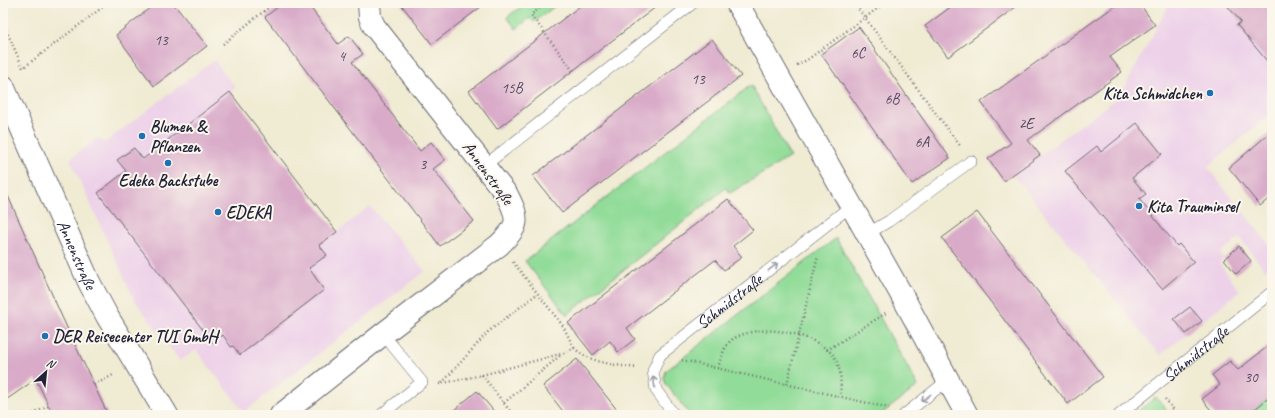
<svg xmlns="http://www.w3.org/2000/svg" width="1275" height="418" font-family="Caveat,sans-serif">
<rect width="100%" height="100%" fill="#fbf7ec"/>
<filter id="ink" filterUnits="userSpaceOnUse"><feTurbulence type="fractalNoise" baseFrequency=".025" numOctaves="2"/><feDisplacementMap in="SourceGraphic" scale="8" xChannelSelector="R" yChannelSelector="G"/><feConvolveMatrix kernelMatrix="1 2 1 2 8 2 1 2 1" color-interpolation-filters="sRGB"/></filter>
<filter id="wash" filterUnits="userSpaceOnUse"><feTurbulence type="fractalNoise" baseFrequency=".012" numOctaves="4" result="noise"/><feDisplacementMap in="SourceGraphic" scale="16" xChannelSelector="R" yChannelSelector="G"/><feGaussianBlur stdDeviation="0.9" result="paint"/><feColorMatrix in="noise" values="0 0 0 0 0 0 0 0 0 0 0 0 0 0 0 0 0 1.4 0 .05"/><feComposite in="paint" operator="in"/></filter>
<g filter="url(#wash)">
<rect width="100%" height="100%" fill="#f0ebd3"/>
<!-- built -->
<path fill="#edd1e9" d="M1170,3H1272V113L1207,167L1272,248V264L1265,270L1240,238L1220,253L1224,259L1219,263L1240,291L1160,355L1013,175L1119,97Z
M214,60L236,88L230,92L337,232L370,206L425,271L244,412L196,350L180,361L135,301L70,159L98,137L104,143Z"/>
<!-- green -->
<path fill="#91dc98" stroke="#5a7f6a" d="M518,3H559L534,22L530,18L516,29L507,17L521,7Z
M751,85L790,157L730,193L726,188L567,315L525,261Z
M836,238L918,386L880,415H690L666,384L664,378L666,371Z
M1272,395V415H1248Z
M1156,397L1171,415H1133Z"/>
<g id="blocks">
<!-- building -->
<path fill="#d9abc9" d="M156,3H173L207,46L154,86L116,35Z
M283,3H307L338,44L349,36L363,54L352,62L420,151L431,142L445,160L433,169L474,221L440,246L265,17Z
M400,3H486L432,44Z
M584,3H661L497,129L469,91Z
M956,3H1021L948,57L925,26Z
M1119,3H1139L1155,25L1110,57L1122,72L1028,140L1040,155L1004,181L988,159L1011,143L981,102Z
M1225,3H1272V67L1237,25L1241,22Z
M859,27L950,158L912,184L821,54Z
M712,39L741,76L562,213L533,176Z
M230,92L337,232L319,245L327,255L309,268L324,290L240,355L233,346L231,347L223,335L213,343L98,193L126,171L117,160L134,148L143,159Z
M1137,123L1162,154L1132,178L1146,194L1139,199L1177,246L1179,244L1194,262L1162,289L1065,171L1097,146L1101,152Z
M1272,131V196L1260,206L1229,168Z
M3,185L63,319L108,415H53L36,379L3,402Z
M728,199L753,230L733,246L742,257L724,270L715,260L627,328L635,339L618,352L610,341L593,355L568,323Z
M977,212L1103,377L1068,404L942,238Z
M1239,246L1251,261L1236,274L1224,259Z
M1190,307L1202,321L1186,334L1174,319Z
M1272,343V395L1248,415H1215L1202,399L1220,385L1212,375L1230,361L1238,370Z
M577,359L621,415H566L543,386Z
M477,391L497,415H448Z"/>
</g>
</g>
<g filter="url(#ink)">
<use href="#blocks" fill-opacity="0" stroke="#6a6870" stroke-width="1"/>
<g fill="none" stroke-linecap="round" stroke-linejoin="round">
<defs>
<g id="lane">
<path d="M484,166L693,3"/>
<path d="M867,234L889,221L971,161"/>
<path d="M381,415L422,382L383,334"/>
<path id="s1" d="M674,415L656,390L653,371L660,355L851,206"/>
<path d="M904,415L948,380"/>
<path id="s2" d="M1119,415L1272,292"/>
</g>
<path id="street" d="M737,3L905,301L967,415
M281,415L383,334L499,245C519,226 520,220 507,195L374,26L370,17L369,3"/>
<g id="secondary">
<path id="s3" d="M3,86L89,282L107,316L167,415"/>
</g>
</defs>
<!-- lane casing -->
<use href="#lane" stroke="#6a6870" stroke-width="12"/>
<!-- street casing -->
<use href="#street" stroke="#6a6870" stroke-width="24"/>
<!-- secondary casing -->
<use href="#secondary" stroke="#6a6870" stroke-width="24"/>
<!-- path -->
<path stroke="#6a6870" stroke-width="2.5" stroke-dasharray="1 3" stroke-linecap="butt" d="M146,3L149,8
M546,3L531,15L574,72
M854,3L961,147
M3,23L23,68L108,3
M223,44L274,3
M797,65L807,60L885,3
M513,262L563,326L574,348
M827,350L886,313
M682,360L889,408
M718,368C721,358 724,345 733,339C760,322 812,332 833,355C842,367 841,383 840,396
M482,375L513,415
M442,383L488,332L537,294
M439,384L482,375L564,353L574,348C590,363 616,365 637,368
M787,384L818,256
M94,385L115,374
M1165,399L1178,415
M504,403L562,354
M29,415L49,406"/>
<!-- lane -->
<use href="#lane" stroke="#fff" stroke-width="11"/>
<!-- street -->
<use href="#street" stroke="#fff" stroke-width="22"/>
<!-- secondary -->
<use href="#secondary" stroke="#fff" stroke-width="22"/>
</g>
<!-- one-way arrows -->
<defs><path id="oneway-shaft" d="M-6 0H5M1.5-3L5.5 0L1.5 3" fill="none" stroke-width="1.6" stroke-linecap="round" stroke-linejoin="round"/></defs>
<g stroke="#9c9ca7">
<use href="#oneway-shaft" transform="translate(773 267) rotate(-38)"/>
<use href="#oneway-shaft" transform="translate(654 382) rotate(-98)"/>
<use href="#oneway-shaft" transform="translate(926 398) rotate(142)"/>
</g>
</g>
<!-- markers -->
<g fill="#1f6fb2" stroke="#fbf7ec" stroke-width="1.5">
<circle cx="1210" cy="93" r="4"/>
<circle cx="142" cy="136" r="4"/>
<circle cx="168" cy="163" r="4"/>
<circle cx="1139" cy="206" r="4"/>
<circle cx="218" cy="212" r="4"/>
<circle cx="45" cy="336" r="4"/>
</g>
<g text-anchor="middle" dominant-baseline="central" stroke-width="4" stroke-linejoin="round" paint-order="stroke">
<!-- number labels -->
<g font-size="15" fill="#50445e">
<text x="161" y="40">13</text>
<text x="858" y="53">6C</text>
<text x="342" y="56">4</text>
<text x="698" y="79">13</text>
<text x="512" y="88">15B</text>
<text x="892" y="99">6B</text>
<text x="1026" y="123">2E</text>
<text x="922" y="142">6A</text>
<text x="423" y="164">3</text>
<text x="1251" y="377">30</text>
</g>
<!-- poi labels -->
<g font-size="17" font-weight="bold" fill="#22223b" stroke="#fbf7ec" text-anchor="start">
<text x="1202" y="93" text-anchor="end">Kita Schmidchen</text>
<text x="150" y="126">Blumen &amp;<tspan x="150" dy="20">Pflanzen</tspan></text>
<text x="168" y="180" text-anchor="middle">Edeka Backstube</text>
<text x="1147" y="206">Kita Trauminsel</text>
<text x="226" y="212">EDEKA</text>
<text x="53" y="336">DER Reisecenter TUI GmbH</text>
</g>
<!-- street labels -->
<g font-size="17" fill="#22223b" stroke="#fbf7ec">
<text transform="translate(488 173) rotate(54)">Annenstraße</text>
<text stroke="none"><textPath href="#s3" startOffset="184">Annenstraße</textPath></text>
<text stroke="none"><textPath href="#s1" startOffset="155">Schmidstraße</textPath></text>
<text stroke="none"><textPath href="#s2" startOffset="98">Schmidstraße</textPath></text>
</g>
</g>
<!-- margin -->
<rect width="1275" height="418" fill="none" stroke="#fbf7ec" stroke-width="16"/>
<!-- north arrow -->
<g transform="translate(46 372) rotate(27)" stroke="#fbf7ec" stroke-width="3" paint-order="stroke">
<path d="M0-3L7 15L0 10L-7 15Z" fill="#22223b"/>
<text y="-6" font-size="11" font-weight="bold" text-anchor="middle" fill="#22223b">N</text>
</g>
</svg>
